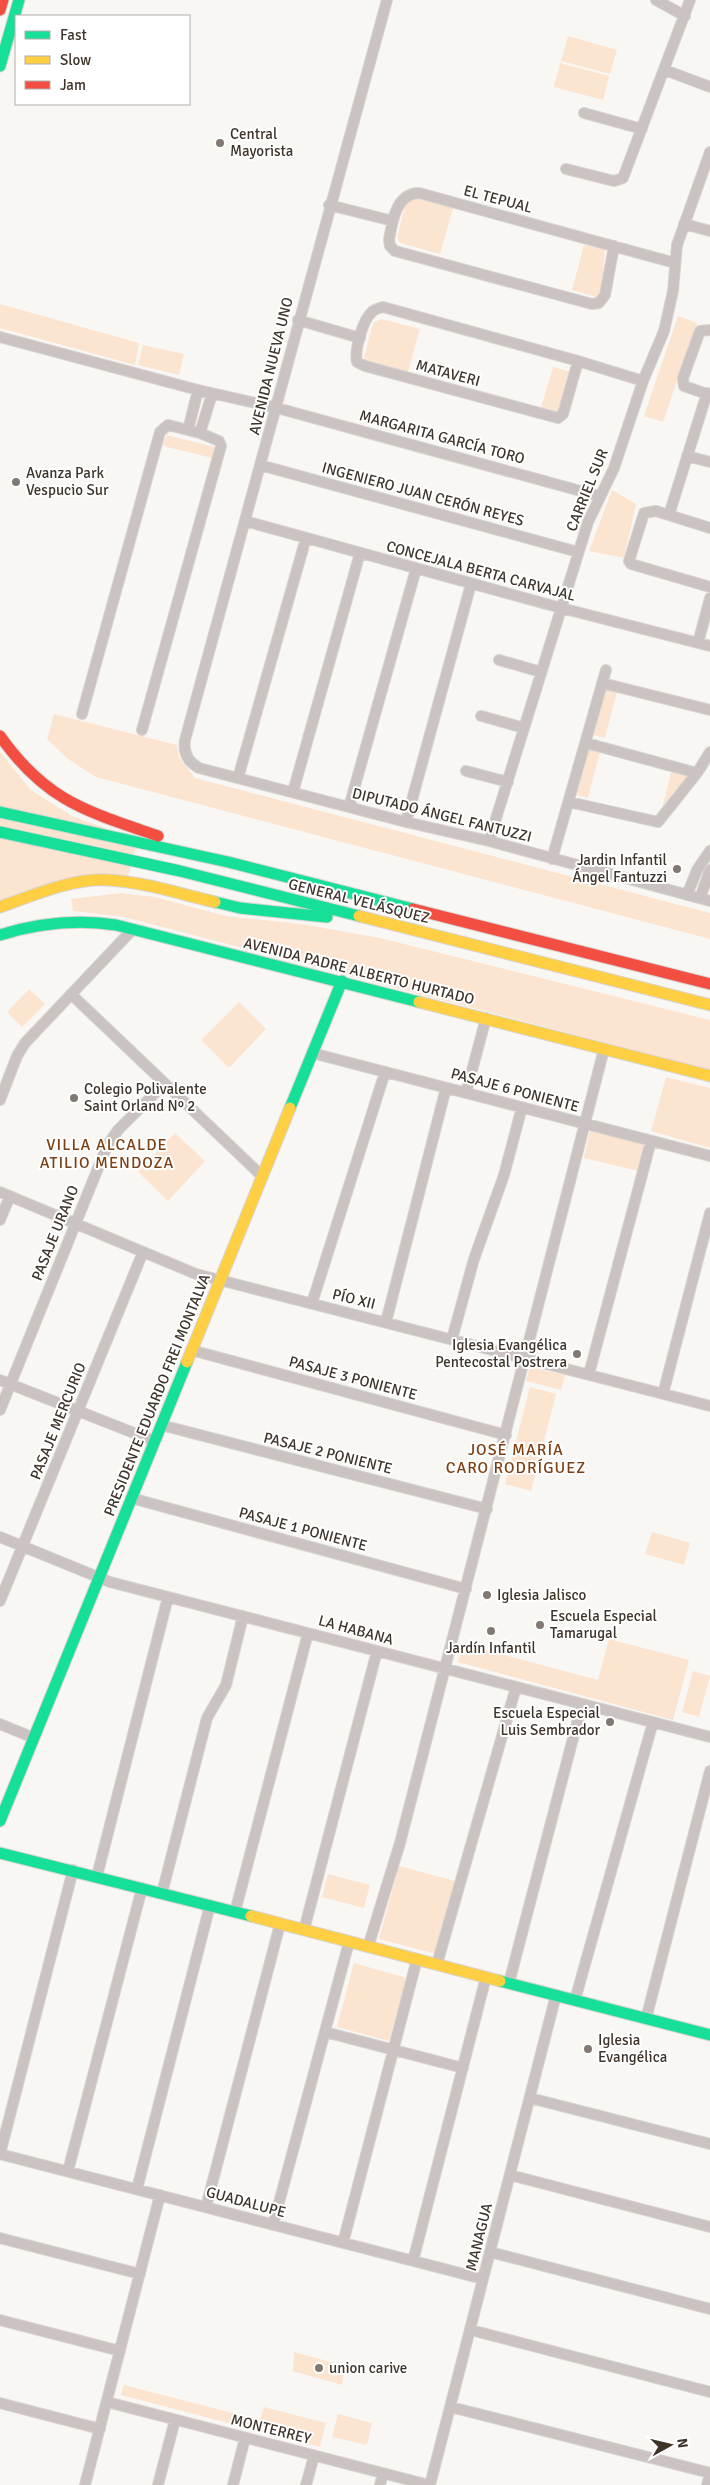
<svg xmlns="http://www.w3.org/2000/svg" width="710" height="2485" font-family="Signika,sans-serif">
<rect width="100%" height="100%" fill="#f9f7f4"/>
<!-- green -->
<path fill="#fbe5d0" d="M568,36L617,50L610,74L561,61Z
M560,63L609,76L603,100L554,87Z
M414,198L453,208L440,254L400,243L397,237L406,202Z
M584,245L605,249L601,295L596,297L572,290Z
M0,304L139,343L135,365L0,328Z
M678,316L697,323L663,422L644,416Z
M381,319L420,329L407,375L367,364L364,358L373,323Z
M143,345L184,354L179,375L138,365Z
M553,367L571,372L560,409L557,413L540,411Z
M166,435L215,447L212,458L163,446Z
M612,490L636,504L624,558L589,551Z
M605,689L617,692L605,738L593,735Z
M54,714L177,745L179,757L195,778L710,913V939L96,777L68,759L47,739Z
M589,749L600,752L588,798L577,795Z
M0,752L31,790L72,816L138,840L128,876L0,900Z
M671,772L690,776L661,814Z
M121,893L155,897L226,916L301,924L380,938L710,1020V1070L124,917L73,911L71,899Z
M29,989L45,1004L22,1027L7,1012Z
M239,1002L266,1029L229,1068L201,1040Z
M666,1077L710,1088V1148L651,1131Z
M590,1131L644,1144L638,1171L584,1158Z
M175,1133L205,1161L168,1201L138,1172Z
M530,1367L565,1375L561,1390L526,1381Z
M530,1387L556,1394L531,1491L505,1484Z
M652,1532L690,1543L684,1565L645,1554Z
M609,1639L689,1660L673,1720L458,1662L463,1644L598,1680Z
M693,1671L710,1676L699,1717L682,1712Z
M399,1866L455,1881L436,1954L379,1939Z
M328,1874L370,1885L364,1908L322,1897Z
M354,1963L407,1978L389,2041L337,2027Z
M294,2352L345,2366L342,2385L293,2371Z
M124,2385L260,2420L264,2407L326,2423L320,2447L121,2395Z
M338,2414L372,2423L367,2445L332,2437Z"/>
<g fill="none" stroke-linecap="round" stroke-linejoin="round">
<defs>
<path id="street" d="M387,0C318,246 252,493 185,740C183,753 188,762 199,768L406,822L489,841L710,901
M656,0L685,16
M665,70L710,87
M584,113L642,129
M566,169L614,181L623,178L690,0
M329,205L393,221
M684,224L710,231
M614,246L605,295L599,303L592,304L395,251L390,246L389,240C392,222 396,193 419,193L675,263
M298,320L360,338
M710,330L700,331L683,378L684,386L710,395
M0,337L198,390L277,408L599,496
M578,361L563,414L558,418L365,366L357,362C354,351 363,319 372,312C375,309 379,308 383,307L578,361L643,381
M188,430L198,390
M200,433L212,394
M687,456L710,462
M260,465L578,552
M669,515L707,393
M245,521L561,608L710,646
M710,528L656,511L644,513L629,561L631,564L710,587
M698,643L710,598
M499,660L541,672
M602,683L710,710
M82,714L160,432L168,425L200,433L219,441L221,446L142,730
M481,716L524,728
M586,743L697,773
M466,771L508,782
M238,778L306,538
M293,792L360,553
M569,802L658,822L697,773L710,752
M349,807L416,569
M406,822L471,584
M489,841L588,522L614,468L643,381L664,331L673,291L677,245L710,152
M552,859L606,670
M687,895L697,870L710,851
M700,898L710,870
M71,994L262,1176
M312,1053L710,1156
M466,1093L486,1018
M0,1100L17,1056L25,1043L133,929
M0,1192L196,1274L710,1406
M0,1220L10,1196
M312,1303L385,1072
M386,1322L446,1088
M452,1339L474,1259L504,1175L522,1107
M191,1350L506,1435
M589,1374L651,1141
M0,1380L154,1441
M663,1394L710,1213
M0,1410L107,1146L118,1130L164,1084
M161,1425L487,1509
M131,1498L466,1589
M0,1537L110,1582L710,1737
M0,1601L143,1252
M0,1724L34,1738
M97,1876L168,1597
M162,1893L207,1718L226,1685L243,1616
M235,1912L308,1633
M304,1930L377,1651
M368,1947L400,1843L604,1049
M437,1964L516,1687
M509,1983L582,1704
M575,2000L653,1722
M646,2019L710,1771
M325,2032L463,2068
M530,2098L710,2144
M0,2154L483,2279
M0,2154L73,1870
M68,2171L142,1888
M510,2175L710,2227
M137,2189L210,1905
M206,2207L280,1924
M273,2225L349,1942
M0,2238L140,2274
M343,2243L417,1959
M490,2252L710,2309
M413,2261L486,1977
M0,2320L120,2351
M471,2330L710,2392
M107,2402L429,2485
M0,2403L100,2429
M451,2407L710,2473
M85,2485L160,2195
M158,2485L175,2420
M233,2485L245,2438
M306,2485L314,2456
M380,2485L383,2473
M430,2485L556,1995
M707,2485L710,2473"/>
<path id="fast" d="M0,66L19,0
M0,812L228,862L413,909
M0,832L180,871L359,916
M215,902L240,908L327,917
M0,935C39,923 76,919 116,925L419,1002
M290,1108L342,981
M0,1821L187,1362
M0,1853L251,1916
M500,1981L710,2035"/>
<path id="slow" d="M0,907C34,895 72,878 108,880C144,882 180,894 215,902
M359,916L710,1005
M419,1002L710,1076
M187,1362L290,1108
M251,1916L500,1981"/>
<path id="jam" d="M0,10L3,0
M0,736C46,801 86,811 158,836
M413,909L710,984"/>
</defs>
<!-- street casing -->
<use href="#street" stroke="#d7d4d0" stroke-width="12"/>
<!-- fast casing -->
<use href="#fast" stroke="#d7d4d0" stroke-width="13"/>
<!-- slow casing -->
<use href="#slow" stroke="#d7d4d0" stroke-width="13"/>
<!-- jam casing -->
<use href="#jam" stroke="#d7d4d0" stroke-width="13"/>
<!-- street -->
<use href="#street" stroke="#cbc2c2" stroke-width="10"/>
<!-- fast -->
<use href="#fast" stroke="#16e098" stroke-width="11"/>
<!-- slow -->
<use href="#slow" stroke="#ffcf43" stroke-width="11"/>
<!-- jam -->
<use href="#jam" stroke="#f24e42" stroke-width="11"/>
</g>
<!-- markers -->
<g fill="#807871" stroke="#fff" stroke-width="2">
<circle cx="220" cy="143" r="5"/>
<circle cx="16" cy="482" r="5"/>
<circle cx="677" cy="869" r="5"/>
<circle cx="74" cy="1098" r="5"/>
<circle cx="577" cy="1354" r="5"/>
<circle cx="487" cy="1595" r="5"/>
<circle cx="540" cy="1625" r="5"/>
<circle cx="491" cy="1631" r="5"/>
<circle cx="610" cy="1722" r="5"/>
<circle cx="588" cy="2049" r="5"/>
<circle cx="319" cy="2368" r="5"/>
</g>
<g text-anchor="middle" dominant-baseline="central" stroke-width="4" stroke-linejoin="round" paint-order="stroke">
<!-- poi labels -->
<g font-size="15" fill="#3f342a" stroke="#fff" text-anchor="start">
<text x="230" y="134">Central<tspan x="230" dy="17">Mayorista</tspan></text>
<text x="26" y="473">Avanza Park<tspan x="26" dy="17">Vespucio Sur</tspan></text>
<text x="667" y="860" text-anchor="end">Jardin Infantil<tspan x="667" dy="17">Ángel Fantuzzi</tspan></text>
<text x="84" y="1089">Colegio Polivalente<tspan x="84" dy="17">Saint Orland Nº 2</tspan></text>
<text x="567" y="1345" text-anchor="end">Iglesia Evangélica<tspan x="567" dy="17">Pentecostal Postrera</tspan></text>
<text x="497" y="1595">Iglesia Jalisco</text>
<text x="550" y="1616">Escuela Especial<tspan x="550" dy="17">Tamarugal</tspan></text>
<text x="491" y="1648" text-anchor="middle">Jardín Infantil</text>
<text x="600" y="1713" text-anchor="end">Escuela Especial<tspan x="600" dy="17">Luis Sembrador</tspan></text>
<text x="598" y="2040">Iglesia<tspan x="598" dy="17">Evangélica</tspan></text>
<text x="329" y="2368">union carive</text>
</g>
<!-- street labels -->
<g font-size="15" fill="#3f342a" stroke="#fff">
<text transform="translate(498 199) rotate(15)">EL TEPUAL</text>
<text transform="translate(271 366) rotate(-76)">AVENIDA NUEVA UNO</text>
<text transform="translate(448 373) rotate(15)">MATAVERI</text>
<text transform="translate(442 437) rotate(15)">MARGARITA GARCÍA TORO</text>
<text transform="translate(587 490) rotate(-68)">CARRIEL SUR</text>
<text transform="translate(423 494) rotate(15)">INGENIERO JUAN CERÓN REYES</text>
<text transform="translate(481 571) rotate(15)">CONCEJALA BERTA CARVAJAL</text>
<text transform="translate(442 815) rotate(14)">DIPUTADO ÁNGEL FANTUZZI</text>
<text transform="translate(359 901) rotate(14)">GENERAL VELÁSQUEZ</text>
<text transform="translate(359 971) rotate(14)">AVENIDA PADRE ALBERTO HURTADO</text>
<text transform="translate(515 1090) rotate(15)">PASAJE 6 PONIENTE</text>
<text transform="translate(55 1233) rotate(-68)">PASAJE URANO</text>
<text transform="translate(354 1299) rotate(14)">PÍO XII</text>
<text transform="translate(353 1378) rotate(15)">PASAJE 3 PONIENTE</text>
<text transform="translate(157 1395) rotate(-68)">PRESIDENTE EDUARDO FREI MONTALVA</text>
<text transform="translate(58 1421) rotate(-68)">PASAJE MERCURIO</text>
<text transform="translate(328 1453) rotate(14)">PASAJE 2 PONIENTE</text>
<text transform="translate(303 1529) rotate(15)">PASAJE 1 PONIENTE</text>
<text transform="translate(356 1630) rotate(15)">LA HABANA</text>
<text transform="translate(246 2202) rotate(15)">GUADALUPE</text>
<text transform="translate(479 2237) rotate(-76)">MANAGUA</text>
<text transform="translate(271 2429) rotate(14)">MONTERREY</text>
</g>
<!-- neighbourhood labels -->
<g font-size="16" letter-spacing="1" fill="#7d4014" stroke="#fff">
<text x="107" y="1145">VILLA ALCALDE<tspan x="107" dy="18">ATILIO MENDOZA</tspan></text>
<text x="516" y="1450">JOSÉ MARÍA<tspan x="516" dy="18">CARO RODRÍGUEZ</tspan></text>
</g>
</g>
<!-- legend -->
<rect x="15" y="15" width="175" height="90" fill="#ffffff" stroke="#b2aeaa"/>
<rect x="25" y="31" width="25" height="8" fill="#16e098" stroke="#b2aeaa"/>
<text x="60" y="40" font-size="15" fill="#3f342a">Fast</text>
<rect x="25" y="56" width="25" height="8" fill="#ffcf43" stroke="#b2aeaa"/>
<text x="60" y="65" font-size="15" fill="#3f342a">Slow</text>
<rect x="25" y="81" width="25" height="8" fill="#f24e42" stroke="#b2aeaa"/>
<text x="60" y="90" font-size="15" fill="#3f342a">Jam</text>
<!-- north arrow -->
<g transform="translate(670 2445) rotate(82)" stroke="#ffffff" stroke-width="4" paint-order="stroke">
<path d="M0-4L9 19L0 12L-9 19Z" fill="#3f342a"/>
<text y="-8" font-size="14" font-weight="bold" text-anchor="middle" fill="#3f342a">N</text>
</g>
</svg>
